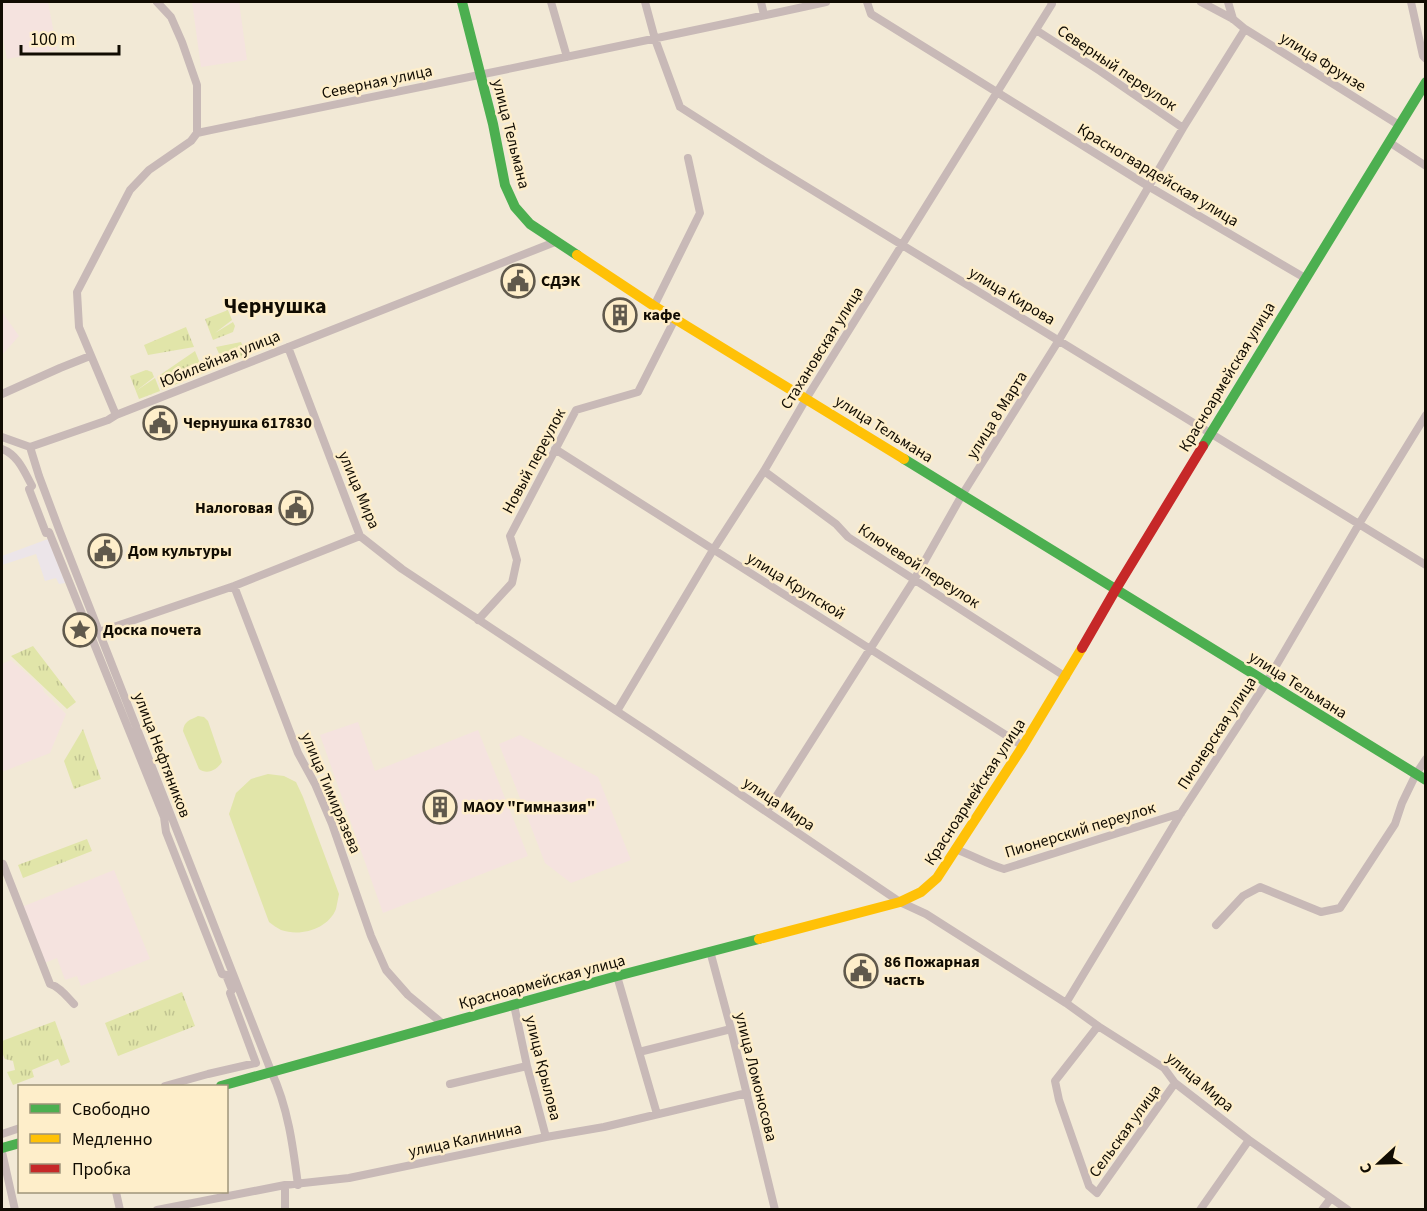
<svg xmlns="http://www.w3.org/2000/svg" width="1427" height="1211" font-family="'Source Sans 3',sans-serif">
<defs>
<pattern id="grass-tufts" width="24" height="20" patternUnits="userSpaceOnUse" patternTransform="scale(1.5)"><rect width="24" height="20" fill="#e1e5a9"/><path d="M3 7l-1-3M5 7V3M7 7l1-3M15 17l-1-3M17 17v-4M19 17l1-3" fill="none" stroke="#c0c390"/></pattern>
</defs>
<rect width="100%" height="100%" fill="#f2e9d6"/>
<!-- commercial -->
<path fill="#ece5e9" d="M48,539L65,583L59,584L56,578L45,581L36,554L2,565V556Z"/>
<!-- education -->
<path fill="#f5e3df" d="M2,2H48L57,50L7,59L2,34Z
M192,2H239L247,60L201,67Z
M2,312L19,336L2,355Z
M11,660L42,687L44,692L66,714L50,753L2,772V664Z
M358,722L375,771L478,730L528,856L383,913L320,735Z
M520,735L598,777L631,860L571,883L545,863L499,744Z
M114,870L150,959L81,986L77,976L65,980L57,958L42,964L19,908Z"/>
<!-- grass -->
<path fill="url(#grass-tufts)" d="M228,310L232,320L215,333L233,322L235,326L233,332L213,340L205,319Z
M186,327L194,347L148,355L144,345Z
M241,342L247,356L224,365L216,347Z
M195,351L204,373L162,390L157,377Z
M146,370L152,372L154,377L136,391L155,378L160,391L139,399L130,376Z
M33,646L76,702L67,709L11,656Z
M83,729L101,779L74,789L64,761Z
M87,839L92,851L23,878L18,865Z
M182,992L195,1026L118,1056L105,1023Z
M55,1021L70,1062L61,1066L58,1059L32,1070L34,1077L13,1085L7,1072L15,1070L13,1061L5,1059L2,1052V1041Z"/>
<!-- pitch -->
<path fill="#e1e5a9" d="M198,716L204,717L208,721L222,762C217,770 207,775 199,769L183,731C184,721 190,720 198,716Z
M268,774L284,776L296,782L303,797L339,894C338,899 337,904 336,909C328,929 301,937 281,930C277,928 273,925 269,922L229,814L236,793L251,779Z"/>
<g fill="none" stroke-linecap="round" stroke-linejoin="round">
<!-- street -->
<path stroke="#c8b9b7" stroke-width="8" d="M157,2L171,17L182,42L197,85V133
M551,2L567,57
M645,2L655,39L680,107L763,160L1426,565
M761,2L764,15
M867,2L871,14L1148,186L1305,278
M1201,2L1233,19L1245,29L1399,125
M1228,2L1233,19
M1411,2L1423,56L1426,59
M1036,30L1100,71L1183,128
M1389,142L1426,166
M654,306L700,213L688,158
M288,347L360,536L402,569L653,735L900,902L926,914L1066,1003L1098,1026L1164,1068L1175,1083L1249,1140L1348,1210
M2,394L60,368L90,356
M116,415L79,327L77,292L130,190L149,170L191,141L197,133C407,89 617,48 826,2
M2,437L30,447
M30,447L39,476L60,532L271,1071C288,1107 293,1146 298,1185
M30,447L108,420L116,415L555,242
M2,449C18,455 24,471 32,486L29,489L46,533L49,532L164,817L166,832L222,974L226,975L232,990L230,993L256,1063L208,1074L165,1086
M555,449L1023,746
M764,471L836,524L848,537L1066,677
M234,586L298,753L315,784L332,824L371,936L386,970L408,995L443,1024
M478,620L512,583L517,560L510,536L576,410L638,392L675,319
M99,632L234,586L360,536
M617,711L713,550L764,471L806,399L1052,4L1051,2
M767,811L914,580L962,495L1059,340L1183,128L1245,29
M955,849C972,855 987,864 1004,869L1181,813
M3,864L50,984C60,987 67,997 74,1004
M1216,925L1243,896L1260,887L1321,912L1340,908L1395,824L1402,803L1416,774L1426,759
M710,951L731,1029L775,1210
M617,976L657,1114
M1066,1003L1181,813L1266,683L1359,524L1426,415
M514,1005L527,1066L546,1137
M1098,1026L1055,1081L1059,1100L1089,1186L1097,1193L1175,1083
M639,1052L731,1029
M450,1084L527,1066
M2,1134L20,1128
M2,1152L15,1210
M116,1192L120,1210
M157,1210L285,1185L349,1178L546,1137L604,1127L747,1093
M285,1210V1185
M1200,1210L1249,1140
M1322,1210L1331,1198"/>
<!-- fast -->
<path stroke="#4caf50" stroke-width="10" d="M462,2L493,124L505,185L515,207L530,224L577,255
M1203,446L1426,82
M904,459L1426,780
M221,1086L617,976L759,939
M2,1148L20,1143"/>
<!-- slow -->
<path stroke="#ffc107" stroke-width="10" d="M577,255L654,306L904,459
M759,939L900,902L921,892L937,878L1023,746L1082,648"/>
<!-- jam -->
<path stroke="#c62828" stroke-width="10" d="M1082,648L1116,589L1203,446"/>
</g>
<!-- icons -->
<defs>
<symbol id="civic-ring" viewBox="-11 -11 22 22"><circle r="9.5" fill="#feeeca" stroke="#60594c" stroke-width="1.5"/><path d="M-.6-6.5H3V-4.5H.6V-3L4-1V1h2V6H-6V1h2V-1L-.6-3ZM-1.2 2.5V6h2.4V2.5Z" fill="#60594c"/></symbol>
<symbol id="building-ring" viewBox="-11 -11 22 22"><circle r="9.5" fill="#feeeca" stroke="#60594c" stroke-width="1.5"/><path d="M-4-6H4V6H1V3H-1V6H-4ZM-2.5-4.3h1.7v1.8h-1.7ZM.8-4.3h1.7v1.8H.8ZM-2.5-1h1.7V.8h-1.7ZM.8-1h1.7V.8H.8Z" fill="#60594c"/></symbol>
<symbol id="sight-ring" viewBox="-11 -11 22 22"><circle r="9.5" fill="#feeeca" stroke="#60594c" stroke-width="1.5"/><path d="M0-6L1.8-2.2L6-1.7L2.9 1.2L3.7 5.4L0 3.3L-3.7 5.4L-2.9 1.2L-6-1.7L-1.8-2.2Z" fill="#60594c"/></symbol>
</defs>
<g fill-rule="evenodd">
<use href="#civic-ring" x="499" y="262" width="38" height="38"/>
<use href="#building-ring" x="601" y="296" width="38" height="38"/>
<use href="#civic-ring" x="141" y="404" width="38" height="38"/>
<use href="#civic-ring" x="277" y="489" width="38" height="38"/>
<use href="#civic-ring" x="86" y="532" width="38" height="38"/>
<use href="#sight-ring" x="61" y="611" width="38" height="38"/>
<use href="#building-ring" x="421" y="788" width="38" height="38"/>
<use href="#civic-ring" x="842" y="952" width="38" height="38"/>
</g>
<g text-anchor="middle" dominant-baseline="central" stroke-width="5" stroke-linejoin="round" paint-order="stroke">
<!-- street labels -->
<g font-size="16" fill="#110c02" stroke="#feeeca">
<text transform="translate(1323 62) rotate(32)">улица Фрунзе</text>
<text transform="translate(1117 68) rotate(34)">Северный переулок</text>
<text transform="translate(377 82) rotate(-12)">Северная улица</text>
<text transform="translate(511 134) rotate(76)">улица Тельмана</text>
<text transform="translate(1158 175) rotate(31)">Красногвардейская улица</text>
<text transform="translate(1012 296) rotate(31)">улица Кирова</text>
<text transform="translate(822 348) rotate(-58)">Стахановская улица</text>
<text transform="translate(220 359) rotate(-22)">Юбилейная улица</text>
<text transform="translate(1227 377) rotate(-59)">Красноармейская улица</text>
<text transform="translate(997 415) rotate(-58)">улица 8 Марта</text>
<text transform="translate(884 429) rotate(32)">улица Тельмана</text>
<text transform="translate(534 461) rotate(-62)">Новый переулок</text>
<text transform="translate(359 490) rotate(67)">улица Мира</text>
<text transform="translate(919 566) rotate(33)">Ключевой переулок</text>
<text transform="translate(796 586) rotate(32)">улица Крупской</text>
<text transform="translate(1298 685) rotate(32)">улица Тельмана</text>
<text transform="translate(1217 733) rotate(-57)">Пионерская улица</text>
<text transform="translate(162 755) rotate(69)">улица Нефтяников</text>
<text transform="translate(975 792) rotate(-57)">Красноармейская улица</text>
<text transform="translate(331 793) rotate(67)">улица Тимирязева</text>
<text transform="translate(779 804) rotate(34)">улица Мира</text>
<text transform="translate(1080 830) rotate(-17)">Пионерский переулок</text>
<text transform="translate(542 982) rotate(-15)">Красноармейская улица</text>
<text transform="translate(543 1068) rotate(76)">улица Крылова</text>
<text transform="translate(756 1077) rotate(76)">улица Ломоносова</text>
<text transform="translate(1200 1082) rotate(40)">улица Мира</text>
<text transform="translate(1125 1131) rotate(-54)">Сельская улица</text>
<text transform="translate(465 1140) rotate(-12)">улица Калинина</text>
</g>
<!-- poi labels -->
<g font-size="16" font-weight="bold" fill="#110c02" stroke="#feeeca" text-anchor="start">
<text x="541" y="281">СДЭК</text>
<text x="643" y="315">кафе</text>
<text x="183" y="423">Чернушка 617830</text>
<text x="273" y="508" text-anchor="end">Налоговая</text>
<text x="128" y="551">Дом культуры</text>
<text x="103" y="630">Доска почета</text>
<text x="463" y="807">МАОУ "Гимназия"</text>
<text x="884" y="962">86 Пожарная<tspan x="884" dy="18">часть</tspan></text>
</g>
<!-- district labels -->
<g font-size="22" font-weight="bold" fill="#110c02" stroke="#feeeca">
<text x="275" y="306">Чернушка</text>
</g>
</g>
<!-- border -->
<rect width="1427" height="1211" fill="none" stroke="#110c02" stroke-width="6"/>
<!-- legend -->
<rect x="18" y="1085" width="210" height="108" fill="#feeeca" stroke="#9f947a" stroke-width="1.5"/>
<rect x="30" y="1104" width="30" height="9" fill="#4caf50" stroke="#9f947a" stroke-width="1.5"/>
<text x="72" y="1115" font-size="18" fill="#110c02">Свободно</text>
<rect x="30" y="1134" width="30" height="9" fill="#ffc107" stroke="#9f947a" stroke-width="1.5"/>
<text x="72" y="1145" font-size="18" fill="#110c02">Медленно</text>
<rect x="30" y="1164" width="30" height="9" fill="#c62828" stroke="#9f947a" stroke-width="1.5"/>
<text x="72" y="1175" font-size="18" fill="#110c02">Пробка</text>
<!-- north arrow -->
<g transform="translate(1379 1163) rotate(248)" stroke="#feeeca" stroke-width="4.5" paint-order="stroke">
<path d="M0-4.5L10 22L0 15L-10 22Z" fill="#110c02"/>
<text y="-9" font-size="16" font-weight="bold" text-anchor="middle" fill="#110c02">С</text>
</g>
<!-- scale -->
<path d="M21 45v9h98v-9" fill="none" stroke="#110c02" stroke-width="3"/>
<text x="30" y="45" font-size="18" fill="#110c02" stroke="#feeeca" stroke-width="4.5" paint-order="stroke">100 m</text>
</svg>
